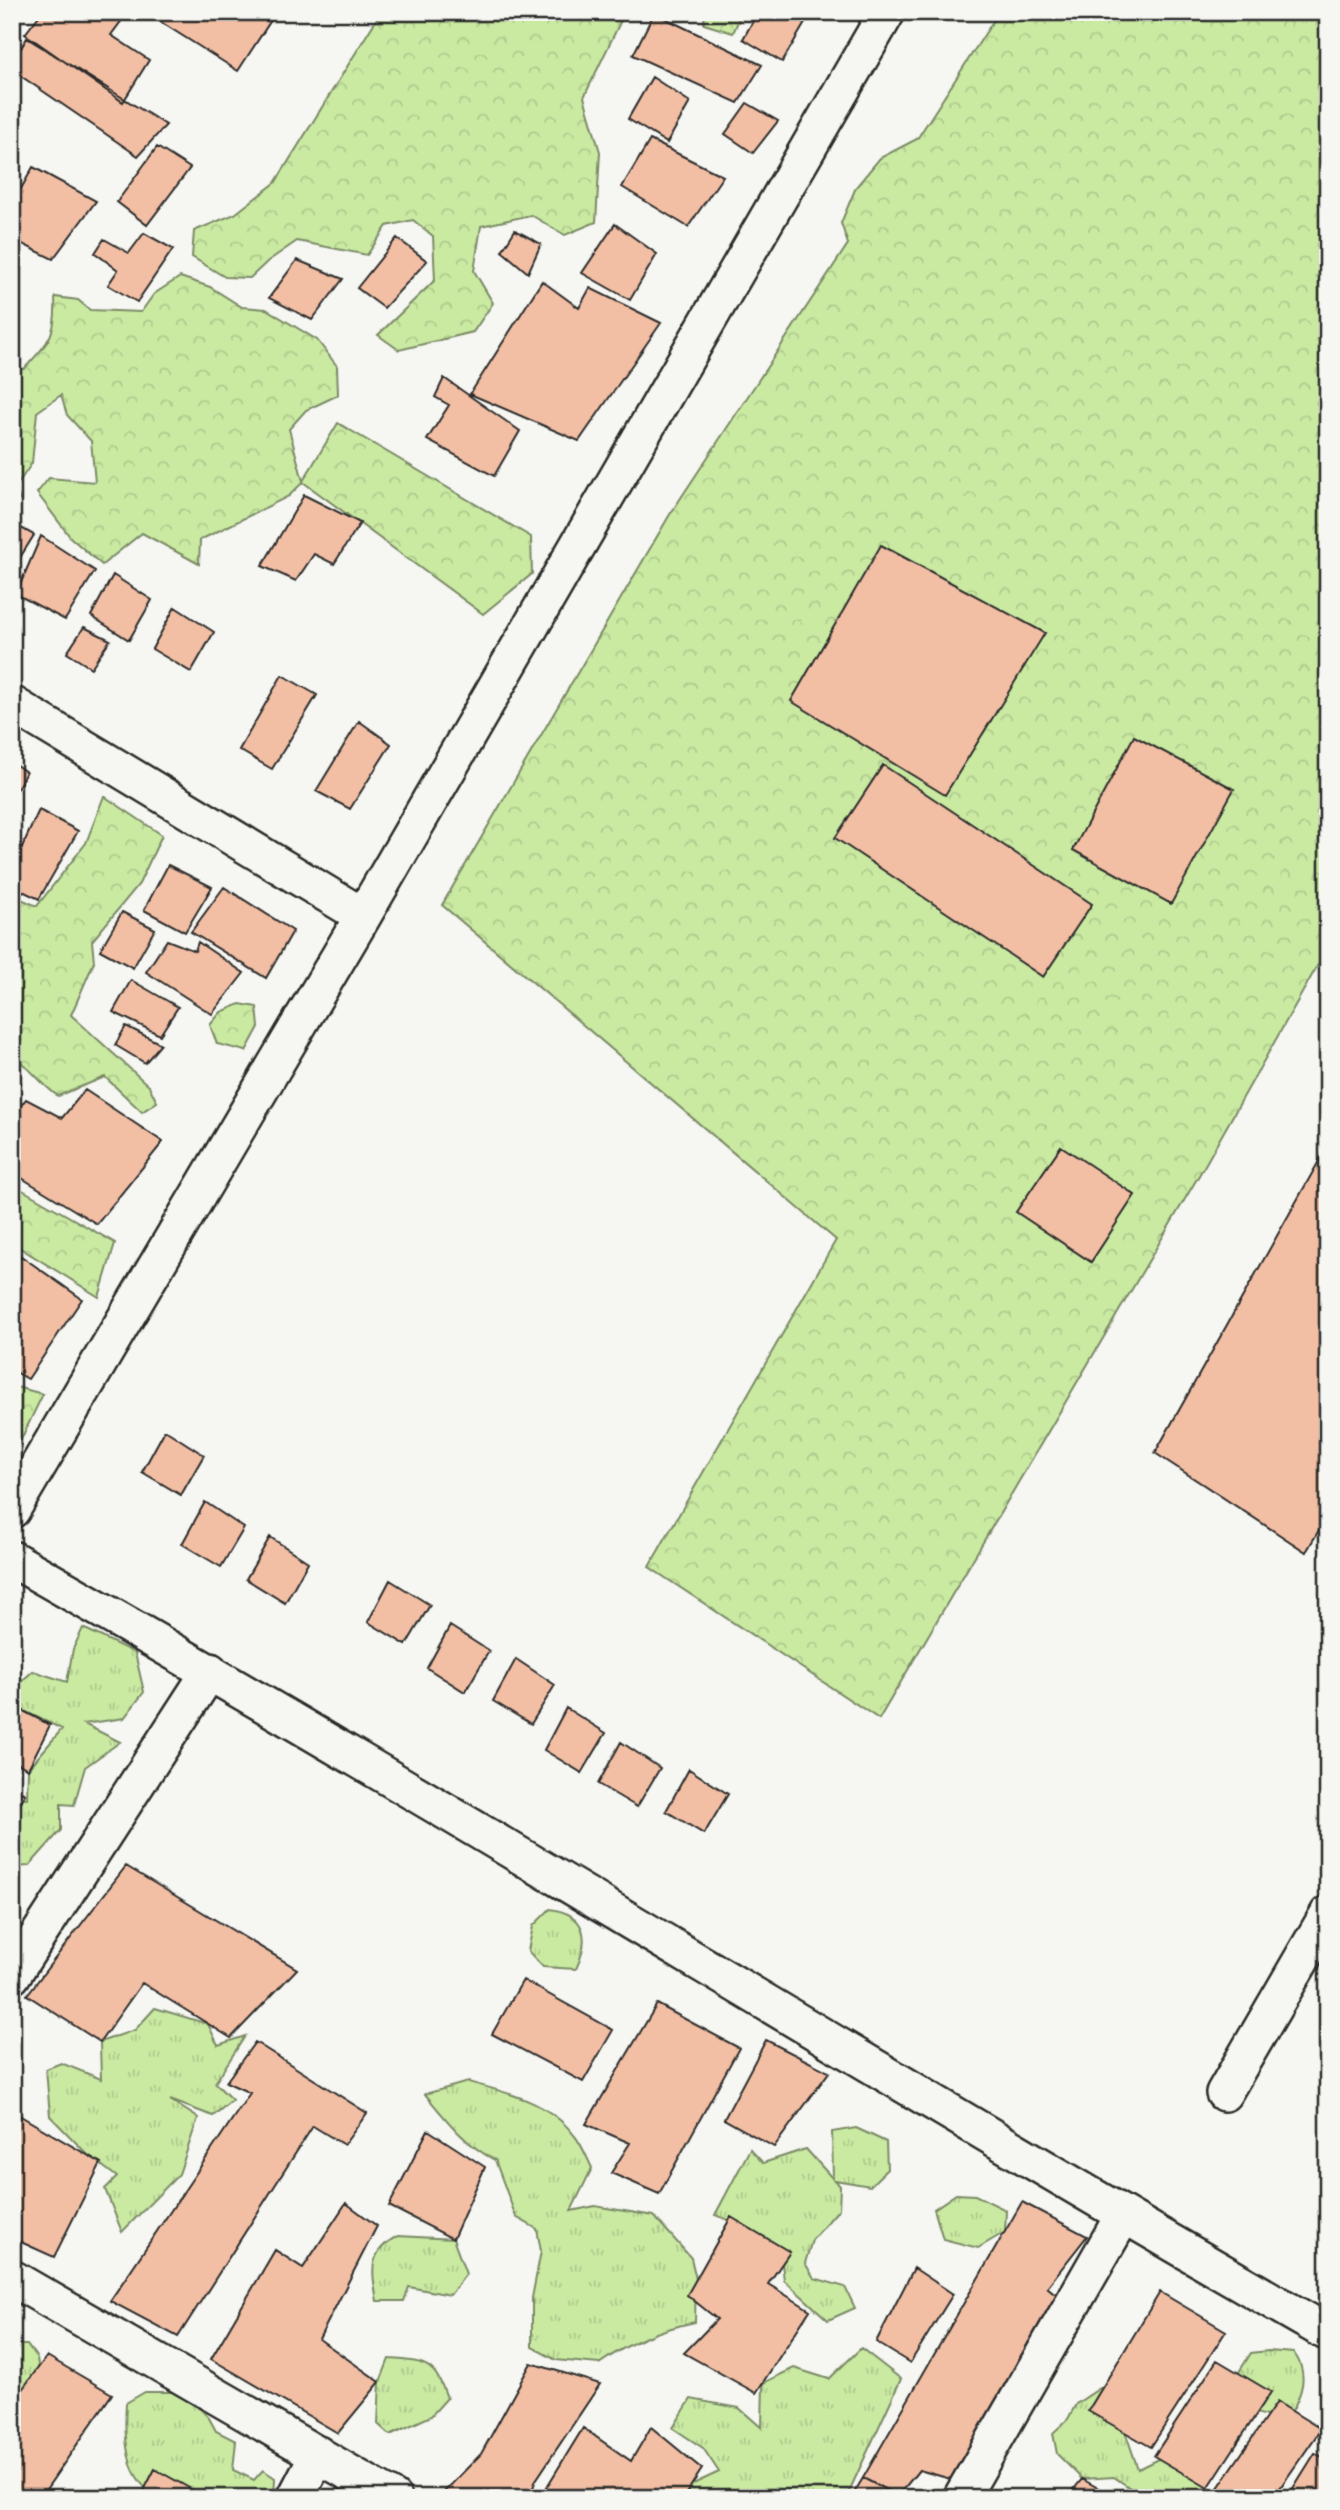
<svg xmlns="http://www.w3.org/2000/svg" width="1340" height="2510" font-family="'Gochi Hand',sans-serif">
<defs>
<pattern id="grass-tufts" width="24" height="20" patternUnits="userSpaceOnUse" patternTransform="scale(1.75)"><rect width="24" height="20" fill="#caeaa2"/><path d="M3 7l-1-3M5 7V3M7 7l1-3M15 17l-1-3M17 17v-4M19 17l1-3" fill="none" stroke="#aec98c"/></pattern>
<pattern id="forest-crowns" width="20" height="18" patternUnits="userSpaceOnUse" patternTransform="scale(1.75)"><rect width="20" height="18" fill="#caeaa2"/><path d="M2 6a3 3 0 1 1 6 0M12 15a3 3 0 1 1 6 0" fill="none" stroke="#aec98c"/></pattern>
</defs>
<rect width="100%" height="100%" fill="#f6f6f2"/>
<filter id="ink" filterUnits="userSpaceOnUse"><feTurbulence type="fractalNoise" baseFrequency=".0143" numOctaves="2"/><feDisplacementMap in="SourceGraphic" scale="14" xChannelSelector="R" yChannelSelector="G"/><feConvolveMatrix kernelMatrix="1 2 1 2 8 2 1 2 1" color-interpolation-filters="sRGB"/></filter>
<g filter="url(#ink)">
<!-- grass -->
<path fill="url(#grass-tufts)" stroke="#7a8a66" stroke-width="2" d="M83,1628L135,1653L144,1692L124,1718L84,1724L120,1742L85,1767L74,1805L61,1804V1830L29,1866L12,1867V1797L27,1798L28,1769L62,1729L12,1705V1690L33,1671L67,1682L73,1649Z
M550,1909C587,1914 590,1939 576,1969L543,1967L528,1951L533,1926Z
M155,2008L208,2024L218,2045L245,2036L215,2083L232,2100L213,2116L170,2100L198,2118L179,2174L122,2232L105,2189L117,2177L88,2155L50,2116L46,2069L61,2063L101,2079L100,2042L135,2030Z
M468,2082C506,2092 549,2102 574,2135C582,2144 587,2158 592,2168L571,2211L595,2206L654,2216L691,2258L696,2279L695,2322C657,2330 630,2342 599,2364L556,2360L532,2347V2298L541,2251L537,2229L516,2217L495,2160C465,2145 446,2119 425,2094Z
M856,2128L886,2142L887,2169L870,2186L835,2180L840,2186L839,2209L812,2240L805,2263L814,2278L845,2287L855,2308L828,2320L784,2280L780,2247L745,2226L715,2215L750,2149L763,2163L806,2149L833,2179L832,2132Z
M956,2194L975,2195L1006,2210L1005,2232L978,2248L943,2239L934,2209Z
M398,2236L453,2239L466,2274L450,2295L409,2287L404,2301H377C372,2271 367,2252 398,2236Z
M12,2345H27L37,2358L41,2386L16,2399H12Z
M861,2348L901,2379L846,2498H789L773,2491L768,2498H686L691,2485L719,2472L703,2448L673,2428L691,2399L739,2408L762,2428L763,2383L794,2368L829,2379Z
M1268,2351L1294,2353C1310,2375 1301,2396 1289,2416L1276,2419L1256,2413L1247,2399L1239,2372L1251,2353Z
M389,2359C426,2362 434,2361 447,2398L431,2416L390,2435L378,2424L380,2382Z
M1136,2378L1133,2425L1126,2434L1138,2469L1172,2452L1208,2488L1191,2498H1145L1114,2477L1082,2479L1057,2454L1053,2433L1068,2419L1076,2404L1103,2386Z
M145,2392H184L209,2418L216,2431L236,2441L233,2470L254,2480L263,2470L275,2478L274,2498H231L228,2494L220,2498C206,2498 170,2502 159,2497C124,2481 124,2434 126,2403Z"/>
<!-- forest -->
<path fill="url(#forest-crowns)" stroke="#7a8a66" stroke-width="2" d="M381,12H520L550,18L559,12H625L584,97L600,152L596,222L565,235L531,215L481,226L474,271L493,303L473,332L399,350L378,335L435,280L433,236L413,220L387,226L367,255L297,241L268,261L250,278L225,277L192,257L194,231L235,214L275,183Z
M705,12H742L733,33L704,24Z
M999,12H1328V947L1205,1165L879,1719L649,1567L836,1240L442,905L669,516L848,244L841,223L856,187L880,158L917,139Z
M180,277L210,287L242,307L266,309L317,340L337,366L338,395L306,410L289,429L303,481L338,423L531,537L532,574L483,614L303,482L289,496L200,540L199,564L142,533L102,565L71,538L37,493L49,478L95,482L91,441L67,415L61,395L37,412L32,463L15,488L20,500L12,503V368L24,369C49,342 57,335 55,297L78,300L90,310L141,312L154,294Z
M104,796L162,835L139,884L92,941L94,962L71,1015L149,1086L157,1102L142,1112L105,1077L58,1096C40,1084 31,1067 12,1056V895L37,906L86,843Z
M240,1004L257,1007L259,1027L246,1051L217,1044L210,1025L221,1012Z
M12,1184L115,1243L99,1297L12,1243Z
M12,1386L43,1394L12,1458Z"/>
<!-- building -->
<path fill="#f3bfa4" stroke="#2b2b2b" stroke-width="2" d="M42,12H128L111,35L149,60L123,102L25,34Z
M145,12H272L275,14L238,71Z
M758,12H789L805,23L782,62L743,39Z
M654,13L762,65L738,103L633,55Z
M27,38L166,125L138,156L12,70V63Z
M652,77L690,102L667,143L628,119Z
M747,103L778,121L753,153L725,134Z
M650,140L723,176L688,227L622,187Z
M157,147L190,168L147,225L117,202Z
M33,167L96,201L53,259L12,239V205Z
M615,224L657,254L630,300L582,273Z
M515,230L541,244L528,273L502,251Z
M144,233L173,249L137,302L108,285L118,270L95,253L104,239L129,253Z
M397,238L427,261L384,308L357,288Z
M297,260L343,279L312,320L269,298Z
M542,281L579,308L590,288L661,323L579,441L470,394Z
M444,378L520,431L494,476L427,440L449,405L435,397Z
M304,495L360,523L334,564L314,554L296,581L262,566Z
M12,523L34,535L16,564L12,562Z
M41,536L95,571L65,620L16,594Z
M881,545L1045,633L945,795L791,701Z
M113,575L152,600L129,640L91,616Z
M175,607L214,632L191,672L152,649Z
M84,627L110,640L91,668L67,653Z
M282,675L317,695L272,769L239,750Z
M359,721L391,744L350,809L316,791Z
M1134,736L1234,789L1171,904L1073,850Z
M12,762L26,772L12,799Z
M883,765L1092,904L1043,977L835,838Z
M39,810L78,831L39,899L12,886V869Z
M168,865L212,887L185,932L144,910Z
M224,887L293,931L266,978L191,932Z
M122,912L155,929L133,968L100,950Z
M167,940L195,951L198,942L244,973L212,1014L146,972Z
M131,980L178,1007L160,1035L113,1012Z
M126,1026L161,1044L145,1063L115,1045Z
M12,1076L21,1083L12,1094Z
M85,1090L163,1142L97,1224L12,1172V1117L26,1099L62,1118Z
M1328,1145V1515L1306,1552L1155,1453Z
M1061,1146L1135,1195L1091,1262L1016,1212Z
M21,1256L82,1299L28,1379L12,1370V1270Z
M165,1430L204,1455L181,1495L142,1472Z
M205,1502L244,1528L221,1567L182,1544Z
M270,1537L308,1562L285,1603L246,1579Z
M390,1580L430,1605L406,1645L368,1622Z
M450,1626L489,1651L465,1692L427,1668Z
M516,1659L555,1685L531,1724L493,1701Z
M12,1705L50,1725L28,1769L12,1760Z
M566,1708L606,1733L582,1773L544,1750Z
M621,1742L660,1768L637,1807L598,1784Z
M689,1769L728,1794L704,1834L666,1811Z
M12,1787L25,1794L12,1820Z
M126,1866L297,1969L231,2038L142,1983L100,2042L27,1995Z
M523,1980L613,2030L583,2082L492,2034Z
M657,2004L739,2048L659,2194L611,2173L630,2143L586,2124Z
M766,2040L829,2072L774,2147L724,2119Z
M255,2042L367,2113L344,2145L313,2126L178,2337L110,2301L250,2093L226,2082Z
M12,2111L101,2163L54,2257L12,2238Z
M428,2130L485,2167L453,2239L389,2206Z
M1022,2202L1087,2236L1047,2287L1071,2306L968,2484L919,2470L898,2496L863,2478Z
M346,2203L377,2226L319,2339L380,2382L338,2433L211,2359L275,2250L303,2268Z
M731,2217L790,2252L768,2284L810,2310L756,2393L684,2353L717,2319L687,2295Z
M914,2268L953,2294L910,2363L876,2342Z
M1160,2292L1226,2331L1151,2447L1088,2411Z
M47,2356L112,2394L40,2498H12V2403Z
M1217,2360L1271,2392L1208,2488L1154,2456Z
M531,2363L600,2384L536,2480L529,2498H446L441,2495L481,2454Z
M1277,2402L1321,2429L1273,2498H1211Z
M651,2427L702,2469L683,2498H540L583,2428L631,2461Z
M1315,2453L1328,2460V2498H1287Z
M155,2469L207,2498H140Z
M863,2478L898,2496L901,2498H851Z
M1082,2479L1116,2498H1067Z"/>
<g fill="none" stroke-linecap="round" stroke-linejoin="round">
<defs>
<path id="minor" d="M12,704L363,916
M12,1510L363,916L887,12
M12,1559C455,1810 886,2080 1328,2333
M12,1976L210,1671
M1224,2093L1328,1914
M12,2278L393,2498
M295,2498L318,2454
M961,2498L1123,2216"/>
</defs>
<!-- minor casing -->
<use href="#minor" stroke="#2b2b2b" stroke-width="40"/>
<!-- minor -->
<use href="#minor" stroke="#f6f6f2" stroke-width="35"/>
</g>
</g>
<!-- margin -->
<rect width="1340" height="2510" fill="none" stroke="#f6f6f2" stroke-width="42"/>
<rect x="21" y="21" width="1298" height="2468" fill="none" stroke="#2b2b2b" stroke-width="2.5" filter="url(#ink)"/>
</svg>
